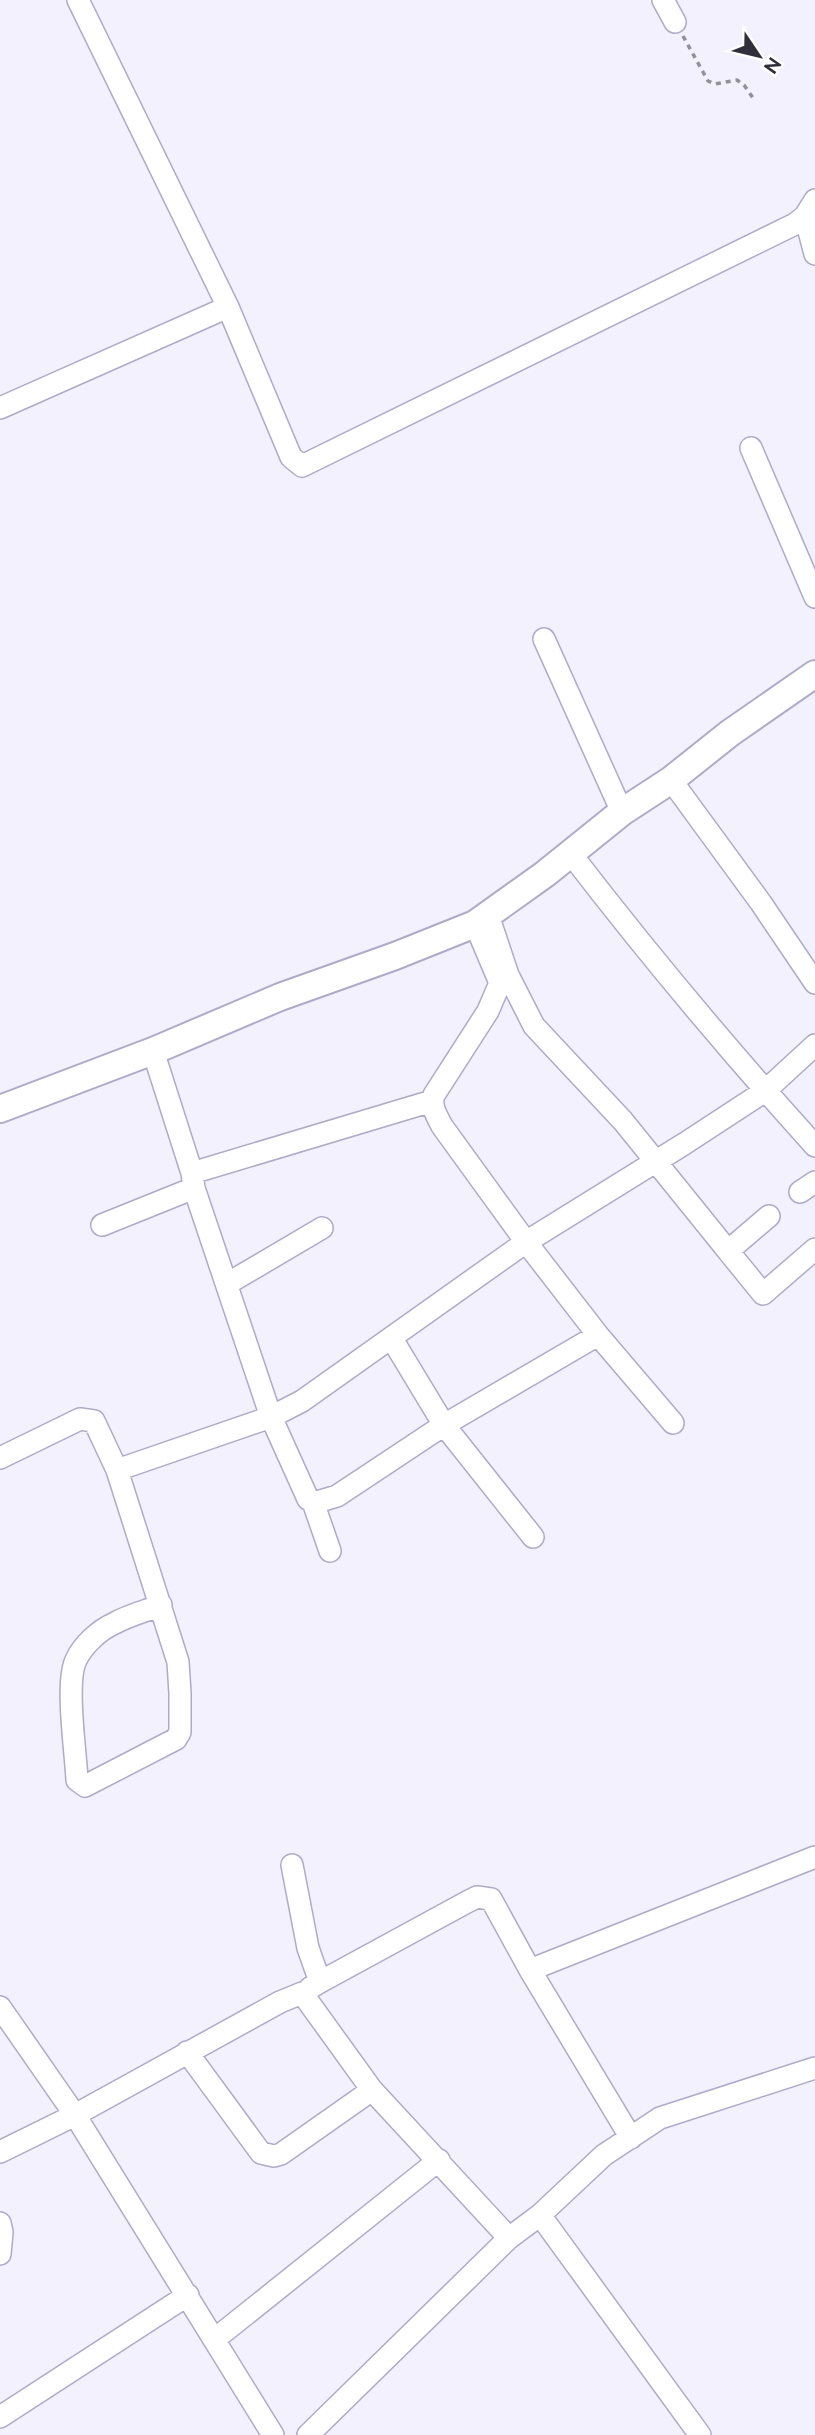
<svg xmlns="http://www.w3.org/2000/svg" width="815" height="2435" font-family="Raleway,sans-serif">
<rect width="100%" height="100%" fill="#f3f1fe"/>
<g fill="none" stroke-linecap="round" stroke-linejoin="round">
<defs>
<path id="minor" d="M663,0L675,22
M805,216L815,254
M228,307L291,457L302,466L795,224L805,216L815,200
M0,408L228,307L78,0
M751,448L815,597
M544,639L622,812
M671,780L761,903L815,983
M571,854C648,954 730,1052 815,1146
M488,915L508,975L534,1026L623,1121L728,1251L769,1216
M475,924L500,983L488,1011L434,1095C430,1106 437,1116 442,1126L526,1242L598,1335L673,1423
M153,1051L192,1173L194,1188L271,1417L308,1499L317,1502L337,1496L444,1425L598,1335
M192,1173L432,1101
M800,1192L815,1182
M102,1225L194,1188
M728,1251L763,1294L815,1249
M227,1284L322,1228
M392,1339L444,1425L533,1537
M0,1458L80,1419L94,1421L117,1470L178,1662L180,1693V1732L176,1739L85,1786L77,1780C76,1754 65,1682 76,1660C83,1645 99,1630 115,1623C129,1615 146,1611 161,1605
M117,1470L271,1417L302,1401L526,1242L684,1144L765,1091L815,1045
M313,1502L330,1551
M292,1865L308,1948L320,1982L310,1988
M530,1970L815,1857
M320,1982L467,1902L477,1897L491,1899L530,1970L631,2138
M0,2007L75,2115L273,2435
M187,2052L261,2153L274,2156L281,2154L372,2090
M0,2152L75,2115L280,2002L302,1993L372,2090L509,2238
M540,2215L700,2435
M0,2223L2,2232L0,2254
M215,2339L439,2160
M0,2417L188,2295
M308,2435L509,2238L540,2215L604,2155L660,2118L815,2068"/>
<path id="tertiary" d="M0,1109L153,1051L280,997L395,956L475,924L545,874L622,812L671,780L730,733L815,674"/>
</defs>
<!-- minor casing -->
<use href="#minor" stroke="#aeaac8" stroke-width="24"/>
<!-- tertiary casing -->
<use href="#tertiary" stroke="#aeaac8" stroke-width="30"/>
<!-- path -->
<path stroke="#92909d" stroke-width="3.5" stroke-dasharray="5 5" stroke-linecap="butt" d="M683,36L708,81L715,84L737,80L744,85L753,98"/>
<!-- minor -->
<use href="#minor" stroke="#fff" stroke-width="21"/>
<!-- tertiary -->
<use href="#tertiary" stroke="#fff" stroke-width="26"/>
</g>
<!-- north arrow -->
<g transform="translate(759 56) rotate(125)" stroke="#ffffff" stroke-width="5" paint-order="stroke">
<path d="M0-5L12 26L0 18L-12 26Z" fill="#312f3b"/>
<text y="-10" font-size="19" font-weight="bold" text-anchor="middle" fill="#312f3b">N</text>
</g>
</svg>
